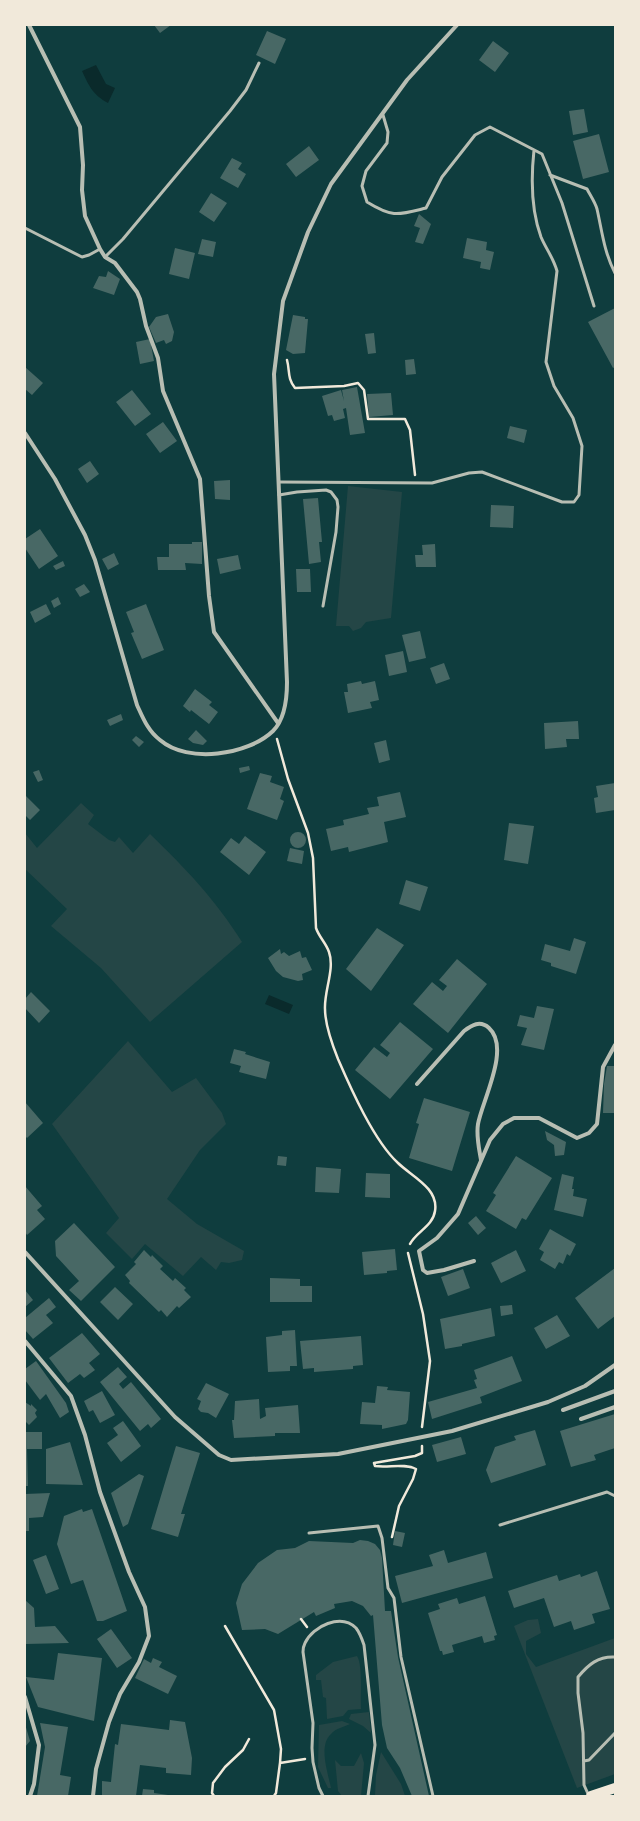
<svg xmlns="http://www.w3.org/2000/svg" width="640" height="1821" font-family="Montserrat,sans-serif">
<rect width="100%" height="100%" fill="#0f3d3e"/>
<!-- green -->
<path fill="#244646" d="M348,486L402,492L391,618L366,622L361,628L353,631L349,626H336Z
M81,803L94,815L88,824L109,840L115,842L119,837L133,853L150,834C186,869 215,899 242,942L150,1022L101,968L51,926L67,909L25,869V833L37,848Z
M128,1041L172,1092L196,1078L222,1113L226,1124L200,1150L167,1199L197,1224L244,1251L242,1260L229,1263L221,1262L216,1270L201,1257L183,1276L145,1244L132,1259L106,1233L119,1218L52,1124Z
M538,1619L541,1633L526,1641V1654L536,1667L615,1638V1774L577,1788L514,1626L528,1620Z
M357,1656C363,1665 360,1695 361,1709L348,1710L343,1716L327,1719L326,1698L323,1697L321,1680H316V1675L333,1662Z
M369,1712L371,1733L363,1726L349,1719L351,1714Z
M342,1721L350,1724C344,1727 336,1728 331,1734C318,1746 328,1773 331,1788H328L318,1767L319,1725Z
M381,1752L401,1784L405,1796H375L376,1775Z
M361,1753L364,1763L361,1796H342L338,1791L335,1760L341,1766H354Z"/>
<!-- water -->
<path fill="#0a2a2b" d="M96,65L106,84L115,88L108,103C93,95 89,86 82,71Z
M269,995L293,1005L289,1014L265,1004Z"/>
<!-- building -->
<path fill="#486865" d="M154,25H171L160,33Z
M267,31L286,39L275,64L256,55Z
M493,41L509,53L495,72L479,60Z
M584,109L588,132L573,135L569,111Z
M599,134L609,172L583,179L573,141Z
M309,146L319,160L296,177L286,164Z
M232,158L242,163L238,169L246,174L238,188L220,178Z
M211,193L227,203L214,222L199,212Z
M419,214L431,224L423,244L415,242L420,228L414,226Z
M467,238L487,242L486,250L494,252L490,270L480,268L481,262L463,258Z
M202,239L216,242L213,257L198,254Z
M175,248L195,253L189,279L169,274Z
M108,271L120,279L114,295L93,288L99,276L106,277Z
M615,308V367L613,368L588,322Z
M168,314L174,332L172,341L166,344L164,340L156,343L149,327L156,317Z
M293,315L305,317V319H308L305,353L293,354L286,350Z
M374,333L376,353L368,354L365,334Z
M150,339L154,361L140,364L136,342Z
M414,359L416,374L406,375L405,360Z
M25,367L43,383L32,395L25,389Z
M357,387L365,433L350,435L346,408L343,409L345,418L334,421L332,415L328,416L322,396L341,390L344,401L342,390Z
M132,390L151,414L135,426L116,402Z
M391,393L393,415L369,417L367,394Z
M163,422L177,441L160,453L146,434Z
M510,426L527,430L524,443L507,438Z
M90,461L99,474L87,483L78,469Z
M230,480V500L215,499L214,481Z
M318,498L322,542H319L321,562L309,564L303,499Z
M491,505L514,506L513,528L490,527Z
M40,529L58,556L39,569L25,548V539Z
M192,542H202V564L185,563L186,570H158L157,557H169V544H192Z
M435,544L436,567H416L415,555H423L422,545Z
M114,553L119,564L108,570L102,559Z
M238,555L241,569L220,574L217,559Z
M63,561L65,566L56,570L53,566Z
M296,569H310L311,592H297Z
M84,584L90,592L80,597L75,589Z
M58,597L61,604L54,608L51,601Z
M46,604L51,614L35,623L30,612Z
M146,604L164,650L142,659L131,633L134,632L126,612Z
M420,631L426,658L409,662L402,635Z
M403,651L407,672L389,676L385,655Z
M444,663L450,679L436,684L430,668Z
M361,681L362,684L375,681L379,700L370,702L372,708L348,713L344,692H348L347,684Z
M195,689L212,702L209,705L218,712L209,724L191,710L190,712L183,706Z
M121,714L123,720L110,726L107,720Z
M578,721L579,739H566L567,747L545,749L544,723Z
M196,730L207,741L203,745L193,743L188,739Z
M136,736L144,742L139,747L132,740Z
M386,740L390,760L379,763L374,743Z
M249,766L250,770L240,773L239,768Z
M39,770L43,780L38,782L33,772Z
M260,773L272,776L270,782L284,787L280,799L284,801L277,820L247,809Z
M615,783V810L596,813L594,798L598,797L596,786Z
M400,792L406,817L384,822L388,842L349,852L348,847L331,851L326,829L344,825L343,820L369,814L367,808L379,806L377,797Z
M25,795L40,810L30,820L25,815Z
M509,823L534,826L528,864L504,860Z
M290 840a8 8 0 1 1 16 0a8 8 0 1 1-16 0Z
M245,836L266,852L249,875L220,852L231,838L239,844Z
M290,848L304,851L302,864L287,861Z
M406,880L428,887L420,911L399,904Z
M377,928L404,945L371,991L346,969Z
M574,938L586,942L576,974L551,966V963L541,960L545,944L570,951Z
M280,949L281,954L284,952L289,956L300,951L302,958L306,957L312,970L302,974L303,980L298,981L283,977L276,971L268,958Z
M457,959L487,984L448,1033L413,1004L432,982L443,991L447,986L439,980Z
M31,992L50,1011L39,1023L25,1008V999Z
M537,1006L554,1009L544,1050L521,1045L527,1028L517,1026L520,1015L534,1018Z
M400,1022L433,1049L390,1099L355,1070L374,1047L387,1057L390,1053L380,1045Z
M234,1049L246,1052L245,1054L270,1062L266,1079L239,1072L241,1066L230,1063Z
M607,1066H615V1113H603L604,1084Z
M424,1098L470,1112L452,1171L409,1158L419,1124L416,1123Z
M25,1102L43,1123L27,1138L25,1136Z
M545,1131L566,1142L564,1155L555,1156L554,1145L547,1140Z
M278,1156L287,1157L286,1166L277,1165Z
M516,1156L552,1178L526,1220L522,1218L516,1229L486,1211L496,1195L493,1193Z
M316,1167L341,1169L339,1193L315,1192Z
M366,1173L390,1174V1198L365,1197Z
M562,1174L574,1177L572,1189H574L573,1196L587,1199L583,1217L554,1210Z
M25,1186L42,1206L37,1210L45,1219L27,1235L25,1232Z
M476,1216L486,1228L478,1235L468,1223Z
M74,1223L115,1267L81,1301L69,1290L79,1281L56,1256L55,1241Z
M550,1229L576,1244L570,1256L567,1254L563,1264L559,1262L555,1269L540,1260L544,1252L539,1249Z
M395,1249L397,1270L387,1271V1273L364,1275L362,1252Z
M144,1250L151,1257L152,1255L163,1266L160,1269L173,1281L175,1278L186,1288L184,1290L191,1297L179,1308L177,1306L167,1317L161,1310L159,1312L129,1283L130,1281L125,1275L136,1264L134,1262Z
M516,1250L526,1271L501,1283L491,1263Z
M615,1268V1316L598,1329L575,1298Z
M463,1269L470,1288L448,1296L441,1277Z
M270,1278L300,1279V1286H312V1302H270Z
M115,1287L133,1304L118,1320L100,1302Z
M25,1290L33,1300L25,1307Z
M49,1298L56,1307L46,1315L53,1323L33,1339L25,1330V1318Z
M512,1305L513,1314L501,1316L500,1306Z
M491,1308L495,1336L462,1344V1346L445,1349L440,1319Z
M557,1315L570,1336L546,1349L534,1328Z
M295,1330L297,1366H290V1371L268,1372L266,1337L282,1335V1331Z
M82,1333L100,1354L89,1363L95,1370L84,1378L80,1374L68,1383L49,1358Z
M361,1336L363,1365L353,1366V1369L314,1372V1368L303,1369L300,1341Z
M512,1356L522,1381L480,1397L482,1403L432,1419L428,1402L477,1388L474,1380L477,1379L474,1370Z
M36,1361L66,1403L69,1412L60,1418L46,1394L40,1400L25,1380V1369Z
M118,1367L127,1377L119,1384L123,1389L131,1382L161,1419L151,1428L148,1424L140,1431L100,1382Z
M206,1383L229,1394L216,1418L208,1413L201,1412L198,1409L201,1401L197,1399Z
M377,1386L388,1387L387,1390L410,1392L408,1420L406,1424L382,1429V1425L360,1424L362,1402L375,1403Z
M102,1391L115,1415L100,1423L93,1410L89,1412L84,1401Z
M259,1399L260,1419L266,1416L265,1408L298,1405L300,1433H275V1436L234,1438L232,1420H234L235,1401Z
M25,1402L31,1406V1404L37,1410L35,1413L37,1417L29,1425L25,1421Z
M615,1414V1448L594,1455L596,1460L571,1467L560,1431Z
M123,1421L141,1446L121,1462L107,1443L118,1435L113,1428Z
M535,1430L546,1465L491,1483L486,1470L495,1447L516,1440L514,1436Z
M25,1432H42V1449H27L28,1486H25Z
M461,1437L466,1454L437,1462L432,1445Z
M70,1442L83,1485L46,1484V1449Z
M176,1446L200,1453L181,1514H185L178,1537L151,1529Z
M139,1474L144,1476L128,1524L123,1527L111,1493Z
M50,1493L43,1517L29,1518V1531H25V1494Z
M82,1509L83,1512L92,1509L127,1611L103,1621H97L83,1580L71,1584L57,1544L64,1516Z
M395,1531L405,1533L402,1547L393,1545Z
M360,1540L368,1541L375,1544L380,1550L382,1558L385,1611H391L398,1657L429,1796H412L400,1768L387,1748L382,1725L373,1615L371,1616L363,1606L352,1601L334,1604L335,1608L316,1616L314,1612L278,1634L265,1629L242,1630L236,1603L242,1584L258,1563L277,1550L295,1548L309,1541L353,1543Z
M444,1550L448,1563L486,1552L493,1578L402,1603L395,1576L433,1566L429,1555Z
M46,1555L59,1589L46,1594L33,1560Z
M597,1571L610,1609L592,1614L595,1623L574,1630L571,1621L554,1627L544,1598L514,1608L508,1591L557,1575L559,1581L580,1574L581,1577Z
M485,1596L497,1635L494,1636L495,1640L484,1643L482,1636L452,1645L454,1652L443,1655L442,1651H440L428,1613L440,1609L438,1604L457,1598L459,1604Z
M25,1600L34,1608L35,1627L55,1626L69,1643L25,1644Z
M111,1629L132,1658L117,1668L97,1639Z
M58,1653L102,1658L94,1721L38,1707L26,1677L54,1680Z
M153,1658L162,1662L159,1667L177,1676L168,1694L135,1678L144,1659L151,1663Z
M170,1720L185,1722L192,1758L191,1775L166,1773V1768L140,1765L136,1796H102V1781L111,1782L115,1744L118,1745L121,1724L169,1730Z
M40,1723L68,1727L60,1775L71,1777L68,1796H37L45,1747Z
M25,1724L30,1741L25,1747Z
M143,1789L154,1790V1793L175,1796H142Z"/>
<g fill="none" stroke-linecap="round" stroke-linejoin="round">
<!-- path -->
<path stroke="#f1e9da" stroke-width="2.5" d="M287,360C290,371 287,378 295,388L344,386L358,383L364,390L368,419H405L410,430L415,475
M277,739L288,779L308,833L313,858L316,928C319,937 326,943 329,952C335,969 324,991 325,1009C325,1025 332,1044 338,1059C351,1089 374,1141 398,1163C411,1176 439,1188 435,1211C433,1226 416,1232 410,1244
M408,1253L423,1314L430,1361L422,1427
M392,1537L399,1506L413,1479L416,1469C405,1463 388,1468 375,1466L374,1463L415,1456L422,1453V1446
M301,1619L307,1627
M225,1626L274,1710L281,1749L280,1763
M214,1796L212,1793L213,1783L225,1767L243,1750L249,1739
M274,1796L276,1793L280,1763L305,1759"/>
<!-- service -->
<path stroke="#b8beb3" stroke-width="3" d="M383,115L388,132L387,143L366,171L362,186L367,202C393,218 398,215 426,208L442,177L475,135L490,127L542,154L562,203L594,306
M550,175L587,189C590,195 595,202 597,209C602,231 604,252 615,273
M25,228L82,257L89,255L100,249
M105,257L123,239L230,111L246,90L259,63
M279,482L432,483L469,473L482,472L562,502H574L579,495L582,446L573,418L554,386L546,362L557,271C553,257 546,249 541,237C531,210 531,178 534,150
M279,495L297,492L326,490L331,492L337,500L338,507L336,532L323,606
M500,1525L607,1492L615,1496
M309,1533L378,1526L382,1538L388,1588L394,1598L401,1657L433,1796
M584,1761L589,1760L615,1733
M323,1796L319,1788L313,1762L312,1748L313,1723L303,1652C303,1649 304,1645 305,1643C313,1626 341,1613 356,1628C360,1633 362,1639 364,1645L375,1745L368,1796
M589,1796L584,1785L583,1733L578,1693V1677C588,1665 598,1656 615,1657"/>
<!-- minor -->
<path stroke="#b8beb3" stroke-width="4" d="M29,25L80,127L83,165L82,190L85,216L100,249L105,257L115,263L137,292L140,299L146,326L158,358L163,391L200,479L209,596L214,632L278,723
M25,433L55,479L85,535L95,560L137,705C143,718 148,731 160,740C188,764 248,755 273,731C285,719 287,698 287,682L274,374L283,301L308,232L331,184L407,80L457,25
M417,1084L464,1031C472,1025 480,1020 489,1028C511,1048 482,1101 478,1124C476,1136 479,1148 481,1160
M25,1252L175,1417L219,1455L231,1460L338,1454L452,1431L548,1402L585,1386L615,1365
M474,1261L444,1270L427,1273L423,1270L419,1251L437,1238L458,1214L490,1140L503,1124L514,1118H539L577,1138L589,1133L597,1124L603,1067L615,1045
M25,1341L71,1396L85,1435L100,1492L129,1572L145,1607L149,1636L139,1662L120,1694L109,1722L96,1769L93,1796
M563,1410L615,1391
M581,1419L615,1407
M25,1697L39,1745L34,1784L30,1796"/>
<!-- primary -->
<path stroke="#f1e9da" stroke-width="10" d="M591,1796L615,1788"/>
</g>
<!-- border -->
<rect width="640" height="1821" fill="none" stroke="#f1e9da" stroke-width="52"/>
</svg>
